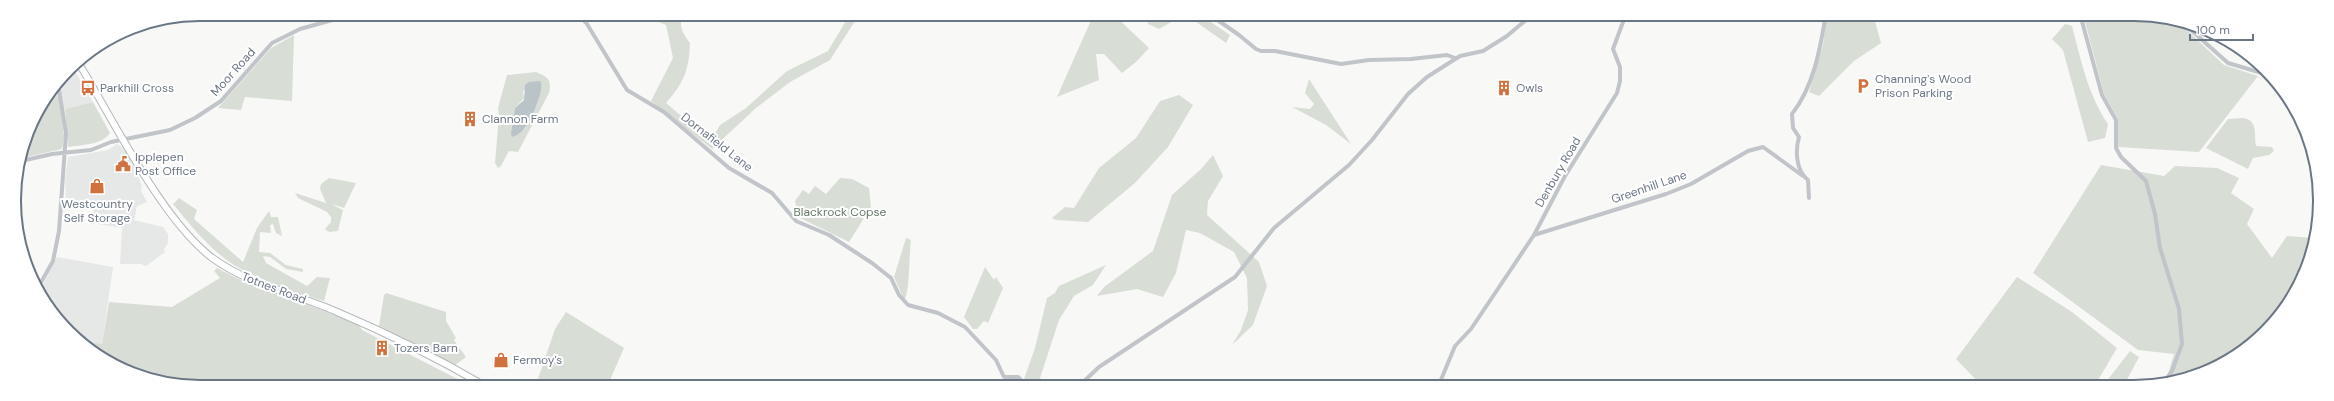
<svg xmlns="http://www.w3.org/2000/svg" width="2334" height="401" font-family="'DM Sans',sans-serif">
<rect width="100%" height="100%" fill="#f8f9f7"/>
<!-- built -->
<path fill="#e6e8e7" d="M72,66L93,102L61,110L59,96L49,98Z
M117,144L124,148L136,171L142,186L141,191L147,202L137,206L134,220L163,227L168,234V243L164,249L165,252L146,266L141,264H120L122,228L92,223L94,207L66,203L65,180L68,157L108,150Z
M57,257L113,267L102,344L92,342L89,346L67,328L55,315L41,289Z"/>
<!-- green -->
<path fill="#d8ddd6" fill-rule="evenodd" d="M638,14H683C678,26 683,34 690,43C689,70 684,83 666,103L711,141L720,125L746,108L787,71L828,51L850,14L857,18L830,60L790,82L756,108L712,149L651,101L673,58L666,25Z
M1084,14H1113L1149,48L1136,62L1122,73L1104,54H1096L1099,80L1057,97L1092,18Z
M1145,14H1199L1230,35L1226,43L1189,17H1180L1159,29L1148,24Z
M1827,14H1873L1881,43L1854,61L1819,96L1809,92L1823,44Z
M2083,14H2146L2166,25L2183,29L2189,32L2224,65L2258,76L2199,152L2118,147V119L2104,94Z
M2065,24L2072,26C2081,60 2088,95 2108,124L2105,138L2088,142L2063,50L2052,39Z
M294,35L292,101L245,97L241,110L218,108L271,48Z
M536,72C548,77 552,80 549,93L518,152L509,151L501,166L498,168L495,163L499,116L498,108L507,75ZM540,81L538,102L525,128L513,137L515,108L524,98L523,91Z
M1309,79L1351,144L1326,125L1292,107L1310,109L1314,104L1305,93Z
M1179,95L1193,105L1168,147L1135,183L1088,222L1056,220L1052,218L1065,207L1074,208L1099,168L1136,138L1160,101Z
M59,96L64,136L62,149L22,158L28,129L49,98Z
M93,102L110,133C102,145 81,145 68,147L65,109Z
M2243,118C2258,120 2254,134 2256,146L2272,147L2274,151L2269,155L2253,158L2248,169L2206,148L2228,119Z
M1213,155L1223,176L1208,201L1207,215L1259,262L1267,286L1253,325L1232,345L1241,330L1248,310L1247,278L1234,252L1200,233L1186,230L1176,273L1163,297L1137,289L1097,296L1104,287L1153,251L1172,195L1201,169Z
M2101,165L2164,176L2175,166L2217,168L2239,178L2231,193L2254,209L2247,224L2272,258L2287,236L2314,238L2306,272L2266,332L2216,368L2166,381L2174,354L2138,350L2033,273Z
M329,178L356,183L344,208L331,204L343,210L338,231L329,232L325,229L331,222V217L327,212L298,198L295,193L326,203L320,189L321,184Z
M840,178L852,179L869,188L871,207L849,242L798,217L795,201L803,190L809,194L815,186L826,194Z
M179,198L197,210L194,219L243,262L257,228L269,211L271,217H278L282,236L276,233L273,224L270,225L271,233L260,232L259,252L270,253L286,265L303,269V272L286,269L270,257L263,256L266,263L307,286L317,277L330,278L324,301C296,292 267,283 241,269C214,255 192,227 173,204Z
M906,238L911,240C909,252 910,294 904,300L894,277Z
M1106,265L1093,285L1074,296L1059,320L1040,378L1046,387H1030L1024,379L1035,348L1047,298L1055,293L1059,286Z
M985,267L994,280L996,277L1003,288L988,323L984,321L977,329H973L964,317Z
M217,268C262,293 313,304 359,325L362,330L473,387H188L118,368L89,346L91,342L102,344L109,302L172,307L220,278L214,271Z
M2017,277L2072,312L2117,348L2094,387H1983L1956,359Z
M386,293L446,312V321L456,338L454,340L466,357L454,366L379,326L384,295Z
M566,312L624,348L607,387H558L538,379L555,329Z
M2130,351L2139,357L2123,387H2102Z"/>
<!-- water -->
<path fill="#bac3c8" d="M540,81C546,88 530,123 523,130C520,133 516,136 512,137L511,134L515,108L524,100L525,85L529,82Z"/>
<g fill="none" stroke-linecap="round" stroke-linejoin="round">
<defs>
<path id="primary" d="M78,62C113,119 160,217 211,257C249,285 293,293 335,311C387,333 439,359 487,387"/>
</defs>
<!-- primary casing -->
<use href="#primary" stroke="#b4b8bc" stroke-width="8"/>
<!-- minor -->
<path stroke="#c1c4c8" stroke-width="4" d="M578,14L587,24L627,90L664,112L729,168L772,193L796,221L829,235L872,263L891,278L899,295L908,305L938,313L965,327L996,360L1004,377H1018L1028,387
M1209,14L1239,35L1256,49L1261,51H1275L1341,64L1369,60L1411,59L1447,55L1455,58
M2080,14L2102,95L2116,120V148L2121,157L2146,181L2155,214L2160,248L2179,309L2182,344L2172,371L2164,382
M2158,18L2191,30L2228,63L2272,76
M21,161L52,154L91,150L111,142L170,130L195,118L221,101L272,43L300,29L354,14
M1809,198L1808,180C1796,171 1795,151 1799,137L1793,128L1792,114C1814,86 1820,49 1826,14
M1534,235L1666,194L1691,184L1748,151L1763,147L1803,176
M39,286L53,261L59,231L66,133L58,84
M1078,387L1099,367L1235,277L1274,228L1349,165L1372,140L1408,94L1427,77L1460,56L1483,51L1507,36L1533,14
M1438,387L1455,346L1471,329L1534,235L1565,176L1617,93L1620,81V67L1613,49L1626,14"/>
<!-- primary -->
<use href="#primary" stroke="#fff" stroke-width="6"/>
</g>
<!-- icons -->
<defs>
<symbol id="parking-bare" viewBox="-9 -9 18 18"><path d="M-3.5-5.5H1a3.5 3.5 0 0 1 0 7H-1V5.5H-3.5ZM-1-3.4V-.6H.8a1.4 1.4 0 0 0 0-2.8Z" fill="#d1723e" stroke="#fff" stroke-width="2.5" paint-order="stroke"/></symbol>
<symbol id="bus-bare" viewBox="-9 -9 18 18"><path d="M-5-6H5V4H4V6H2V4H-2V6H-4V4H-5ZM-3.5-4V0h7V-4ZM-3.5 1.2v1.5H-2V1.2ZM2 1.2v1.5H3.5V1.2Z" fill="#d1723e" stroke="#fff" stroke-width="2.5" paint-order="stroke"/></symbol>
<symbol id="building-bare" viewBox="-9 -9 18 18"><path d="M-4-6H4V6H1V3H-1V6H-4ZM-2.5-4.3h1.7v1.8h-1.7ZM.8-4.3h1.7v1.8H.8ZM-2.5-1h1.7V.8h-1.7ZM.8-1h1.7V.8H.8Z" fill="#d1723e" stroke="#fff" stroke-width="2.5" paint-order="stroke"/></symbol>
<symbol id="civic-bare" viewBox="-9 -9 18 18"><path d="M-.6-6.5H3V-4.5H.6V-3L4-1V1h2V6H-6V1h2V-1L-.6-3ZM-1.2 2.5V6h2.4V2.5Z" fill="#d1723e" stroke="#fff" stroke-width="2.5" paint-order="stroke"/></symbol>
<symbol id="shop-bare" viewBox="-9 -9 18 18"><path d="M-5-2.5h2.3a2.7 3.5 0 0 1 5.4 0H5L5.5 6h-11ZM-1.5-2.5h3a1.5 2.3 0 0 0-3 0Z" fill="#d1723e" stroke="#fff" stroke-width="2.5" paint-order="stroke"/></symbol>
</defs>
<g fill-rule="evenodd">
<use href="#parking-bare" x="1852" y="75" width="22" height="22"/>
<use href="#bus-bare" x="77" y="77" width="22" height="22"/>
<use href="#building-bare" x="1493" y="77" width="22" height="22"/>
<use href="#building-bare" x="459" y="108" width="22" height="22"/>
<use href="#civic-bare" x="112" y="153" width="22" height="22"/>
<use href="#shop-bare" x="86" y="175" width="22" height="22"/>
<use href="#building-bare" x="371" y="337" width="22" height="22"/>
<use href="#shop-bare" x="490" y="349" width="22" height="22"/>
</g>
<g text-anchor="middle" dominant-baseline="central" stroke-width="4" stroke-linejoin="round" paint-order="stroke">
<!-- street labels -->
<g font-size="12" fill="#6b7684" stroke="#fff">
<text transform="translate(233 72) rotate(-48)">Moor Road</text>
<text transform="translate(717 142) rotate(38)">Dornafield Lane</text>
<text transform="translate(1558 172) rotate(-60)">Denbury Road</text>
<text transform="translate(1649 187) rotate(-19)">Greenhill Lane</text>
<text transform="translate(274 288) rotate(21)">Totnes Road</text>
</g>
<!-- poi labels -->
<g font-size="12" fill="#6b7684" stroke="#fff" text-anchor="start">
<text x="1875" y="79">Channing's Wood<tspan x="1875" dy="14">Prison Parking</tspan></text>
<text x="100" y="88">Parkhill Cross</text>
<text x="1516" y="88">Owls</text>
<text x="482" y="119">Clannon Farm</text>
<text x="135" y="157">Ipplepen<tspan x="135" dy="14">Post Office</tspan></text>
<text x="97" y="204" text-anchor="middle">Westcountry<tspan x="97" dy="14">Self Storage</tspan></text>
<text x="394" y="348">Tozers Barn</text>
<text x="513" y="360">Fermoy's</text>
</g>
<!-- park labels -->
<g font-size="12" fill="#667765" stroke="#fff">
<text x="840" y="212">Blackrock Copse</text>
</g>
</g>
<!-- crop -->
<path d="M0 0H2334V401H0ZM200 21H2134A179 179 0 0 1 2313 200V201A179 179 0 0 1 2134 380H200A179 179 0 0 1 21 201V200A179 179 0 0 1 200 21Z" fill="#fff" fill-rule="evenodd"/>
<path fill="none" stroke="#6b7684" stroke-width="2" d="M200 21H2134A179 179 0 0 1 2313 200V201A179 179 0 0 1 2134 380H200A179 179 0 0 1 21 201V200A179 179 0 0 1 200 21Z"/>
<!-- scale -->
<path d="M2190 34v6h63v-6" fill="none" stroke="#6b7684" stroke-width="2"/>
<text x="2196" y="34" font-size="12" fill="#6b7684" stroke="#ffffff" stroke-width="3" paint-order="stroke">100 m</text>
</svg>
